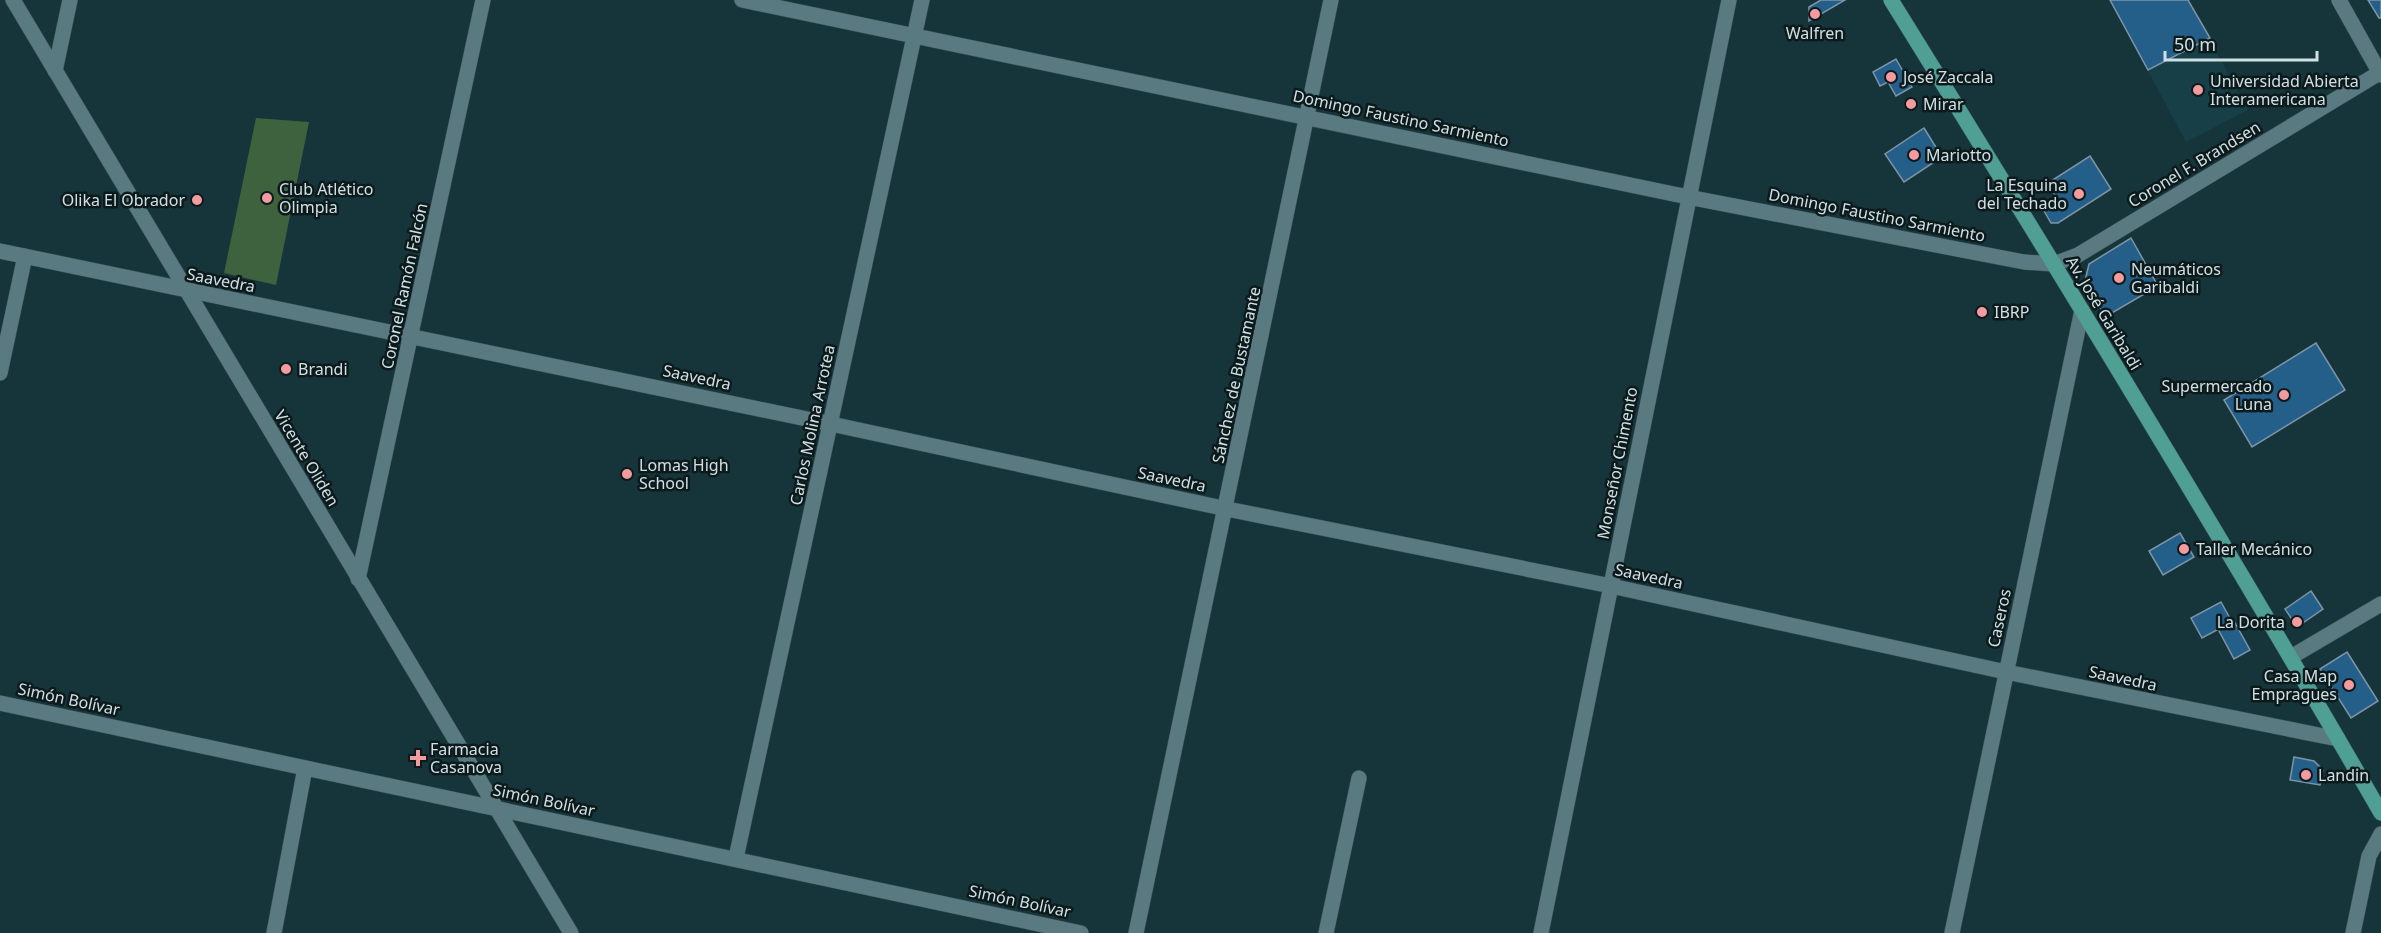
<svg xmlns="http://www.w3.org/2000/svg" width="2381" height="933" font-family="'Noto Sans',sans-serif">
<rect width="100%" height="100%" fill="#16353a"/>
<!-- built -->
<path fill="#163f47" d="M2110,0H2188L2248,110L2186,142Z"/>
<!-- green -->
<path fill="#3e623e" d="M256,118L309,122L276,285L224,273Z"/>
<!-- building -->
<path fill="#245f8a" stroke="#7e94a6" stroke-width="1.5" d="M1821,0H1845L1809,21V7Z
M2110,0H2188L2210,38L2148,70Z
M2368,0H2381V18H2379Z
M1896,59L1912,87L1896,96L1888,82L1880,86L1873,72Z
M1924,128L1942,157L1904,182L1885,154Z
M2090,156L2111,189L2058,223H2051L2043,209L2058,200L2048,183Z
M2131,238L2158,286L2105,317L2085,281L2089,264Z
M2316,343L2345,390L2252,447L2224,400Z
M2180,533L2194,557L2163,575L2149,551Z
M2311,591L2323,609L2297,627L2285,609Z
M2221,602L2232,622L2202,638L2191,618Z
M2234,621L2250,650L2234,659L2218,629Z
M2347,652L2378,701L2351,718L2320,669Z
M2294,757L2314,761L2323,770L2320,785L2290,780Z"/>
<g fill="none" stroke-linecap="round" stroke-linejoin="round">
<defs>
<path id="minor" d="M13,0L571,933
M742,0L1688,197L2024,262L2054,264L2078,255L2381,72
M2339,0L2381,75
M55,71L70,0
M0,251L831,424L1227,509L1611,586L2006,672L2338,739
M0,373L25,256
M358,579L483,0
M2291,657L2381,604
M0,703L1081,933
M736,858L922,0
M274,933L305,768
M1136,933L1331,0
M1326,933L1359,778
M1541,933L1729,0
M1952,933L2082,310
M2353,933L2369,856L2381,834"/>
<path id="major" d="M1891,0C2058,269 2223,539 2381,813"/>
</defs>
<!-- minor casing -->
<use href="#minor" stroke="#3a5358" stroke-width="16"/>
<!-- major casing -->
<use href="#major" stroke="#3a5358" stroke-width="16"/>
<!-- minor -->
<use href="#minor" stroke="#5a7a81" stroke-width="15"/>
<!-- major -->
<use href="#major" stroke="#4f9f95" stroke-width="15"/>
</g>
<!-- markers -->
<g fill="#f49b9f" stroke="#0d1a1c" stroke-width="2">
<circle cx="1815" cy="14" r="6"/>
<circle cx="1891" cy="77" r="6"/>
<circle cx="2198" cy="90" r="6"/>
<circle cx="1911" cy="104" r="6"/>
<circle cx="1914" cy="155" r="6"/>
<circle cx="2079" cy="194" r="6"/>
<circle cx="267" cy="198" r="6"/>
<circle cx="197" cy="200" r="6"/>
<circle cx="2119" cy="278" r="6"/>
<circle cx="1982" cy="312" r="6"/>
<circle cx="286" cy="369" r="6"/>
<circle cx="2284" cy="395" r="6"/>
<circle cx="627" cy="474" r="6"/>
<circle cx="2184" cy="549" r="6"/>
<circle cx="2297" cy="622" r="6"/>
<circle cx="2349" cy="685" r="6"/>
<path d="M415 749h6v6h6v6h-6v6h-6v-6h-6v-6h6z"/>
<circle cx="2306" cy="775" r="6"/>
</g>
<g text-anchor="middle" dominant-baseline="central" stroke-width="5" stroke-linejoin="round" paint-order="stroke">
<!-- poi labels -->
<g font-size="16" fill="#cfe0e4" stroke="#0d1a1c" text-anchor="start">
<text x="1815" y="33" text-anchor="middle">Walfren</text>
<text x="1903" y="77">José Zaccala</text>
<text x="2210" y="81">Universidad Abierta<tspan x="2210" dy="18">Interamericana</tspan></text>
<text x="1923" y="104">Mirar</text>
<text x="1926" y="155">Mariotto</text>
<text x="2067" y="185" text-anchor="end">La Esquina<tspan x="2067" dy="18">del Techado</tspan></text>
<text x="279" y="189">Club Atlético<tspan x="279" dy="18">Olimpia</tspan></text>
<text x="185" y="200" text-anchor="end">Olika El Obrador</text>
<text x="2131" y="269">Neumáticos<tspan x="2131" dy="18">Garibaldi</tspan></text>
<text x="1994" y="312">IBRP</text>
<text x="298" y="369">Brandi</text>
<text x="2272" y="386" text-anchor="end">Supermercado<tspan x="2272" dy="18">Luna</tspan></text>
<text x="639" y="465">Lomas High<tspan x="639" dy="18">School</tspan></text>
<text x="2196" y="549">Taller Mecánico</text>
<text x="2285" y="622" text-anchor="end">La Dorita</text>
<text x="2337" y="676" text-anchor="end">Casa Map<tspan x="2337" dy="18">Empragues</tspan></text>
<text x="430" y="749">Farmacia<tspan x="430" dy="18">Casanova</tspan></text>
<text x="2318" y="775">Landin</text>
</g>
<!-- street labels -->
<g font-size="16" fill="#cfe0e4" stroke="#0d1a1c">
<text transform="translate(1401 118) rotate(12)">Domingo Faustino Sarmiento</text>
<text transform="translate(2194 164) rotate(-31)">Coronel F. Brandsen</text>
<text transform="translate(1877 215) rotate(11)">Domingo Faustino Sarmiento</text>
<text transform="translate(221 280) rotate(11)">Saavedra</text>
<text transform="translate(404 286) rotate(-78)">Coronel Ramón Falcón</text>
<text transform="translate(2104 313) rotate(59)">Av. José Garibaldi</text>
<text transform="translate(1236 375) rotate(-78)">Sánchez de Bustamante</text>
<text transform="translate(697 377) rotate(12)">Saavedra</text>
<text transform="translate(812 425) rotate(-78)">Carlos Molina Arrotea</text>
<text transform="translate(307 458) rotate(59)">Vicente Oliden</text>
<text transform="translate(1617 463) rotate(-79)">Monseñor Chimento</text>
<text transform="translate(1172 479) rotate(12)">Saavedra</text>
<text transform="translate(1649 576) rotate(12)">Saavedra</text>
<text transform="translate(1999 618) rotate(-78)">Caseros</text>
<text transform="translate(2123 678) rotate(12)">Saavedra</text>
<text transform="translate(69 699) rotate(12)">Simón Bolívar</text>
<text transform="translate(544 800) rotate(12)">Simón Bolívar</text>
<text transform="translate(1020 901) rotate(12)">Simón Bolívar</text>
</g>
</g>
<!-- scale -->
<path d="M2165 51v9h152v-9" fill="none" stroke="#cfe0e4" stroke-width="3"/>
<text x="2174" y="51" font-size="18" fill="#cfe0e4" stroke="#0d1a1c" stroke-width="4.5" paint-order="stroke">50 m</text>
</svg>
